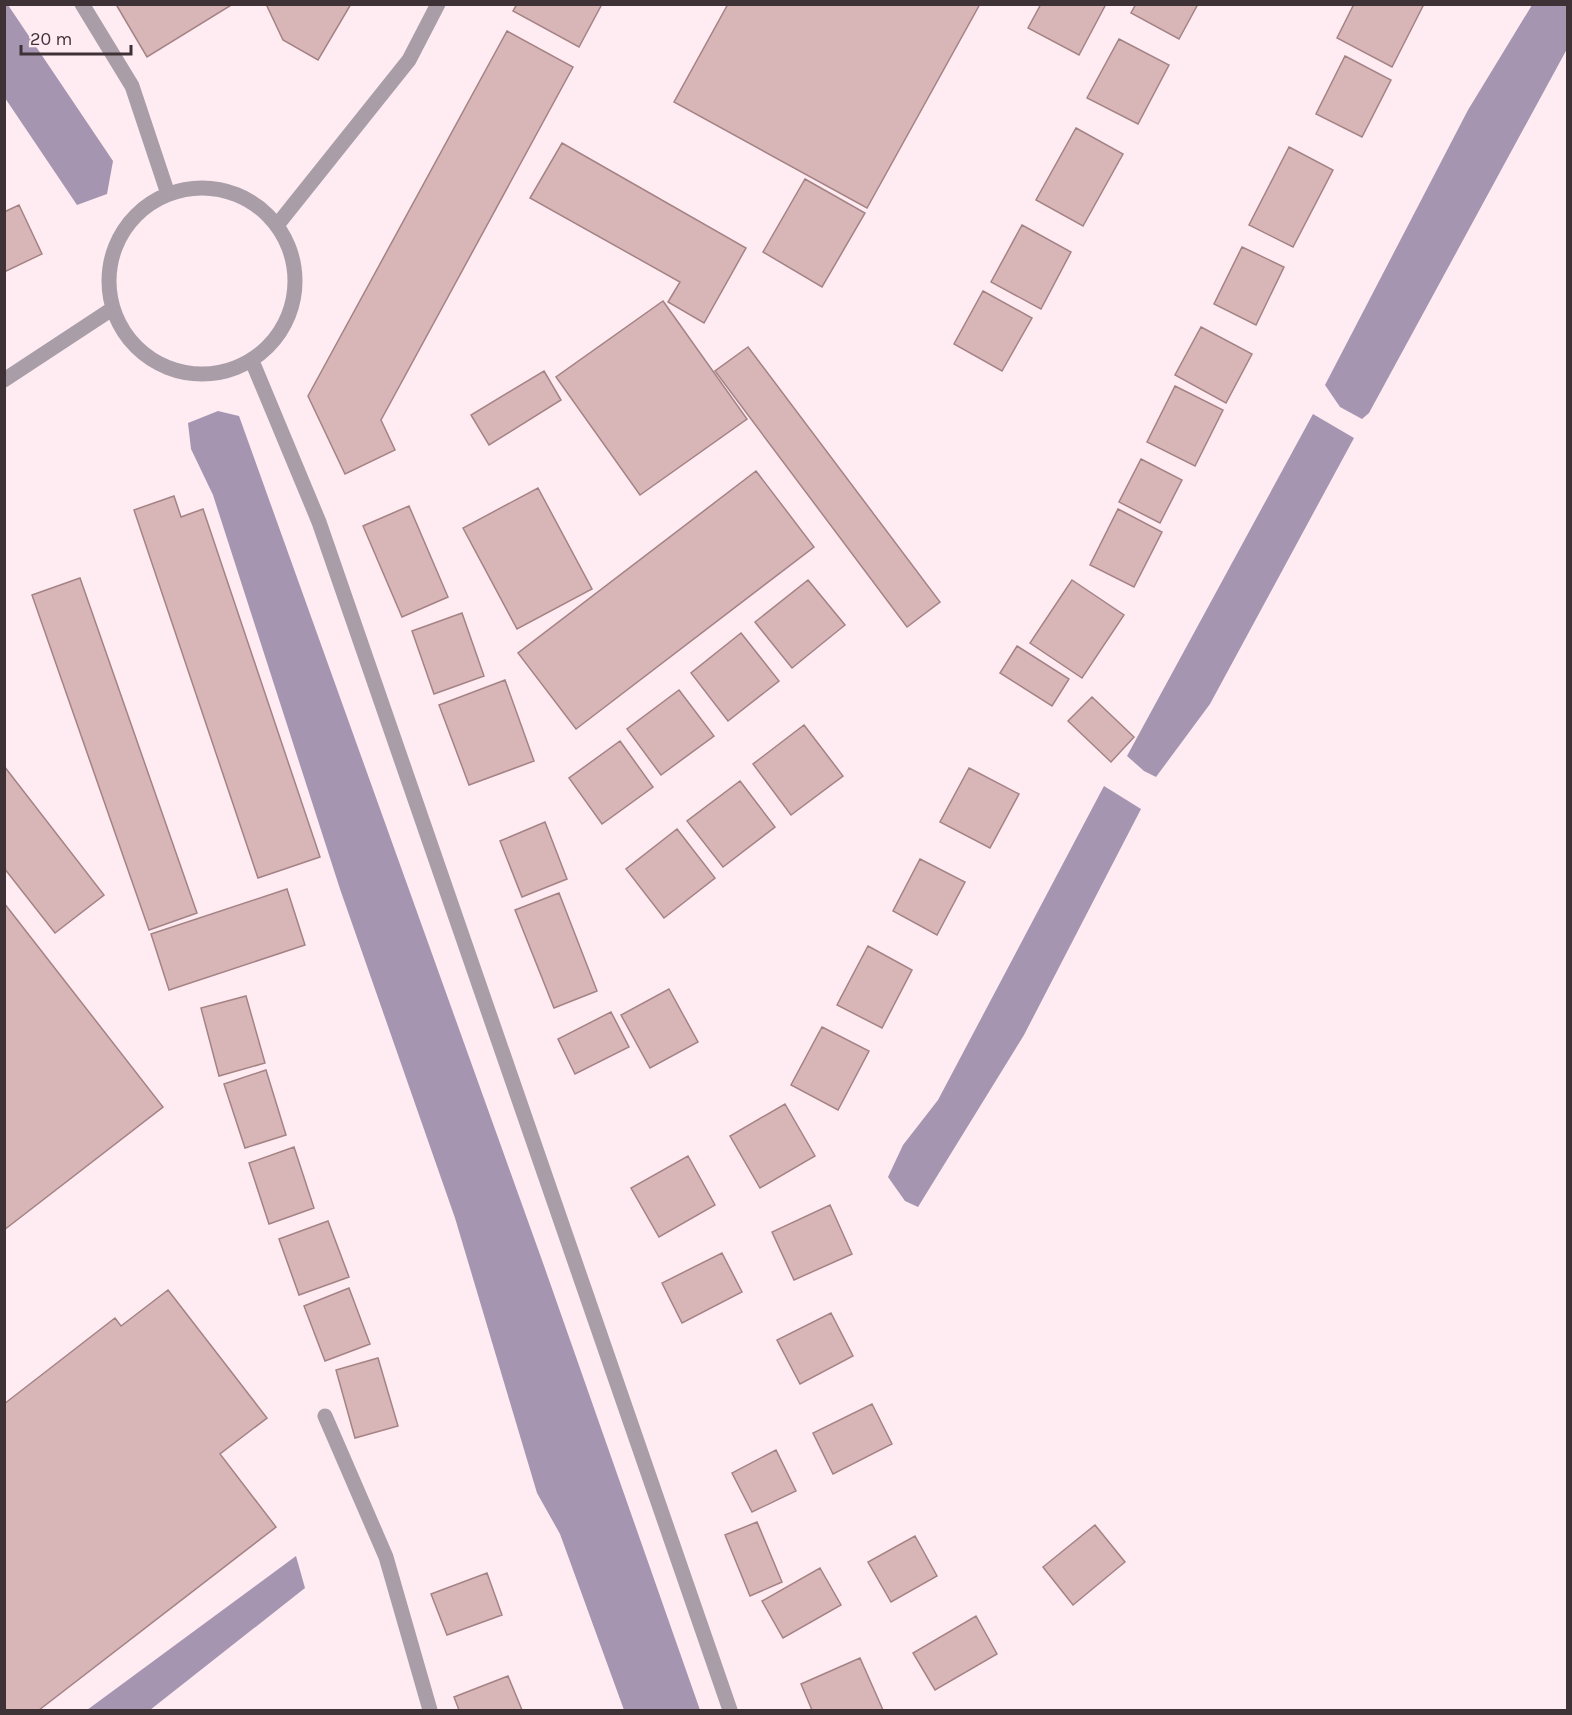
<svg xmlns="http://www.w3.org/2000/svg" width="1572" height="1715" font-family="Karla,sans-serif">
<rect width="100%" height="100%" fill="#ffebf2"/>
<!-- water -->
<path fill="#a595b1" d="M4,5H8L113,161L107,194L77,205L5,98Z
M1532,5H1567V49L1369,413L1362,419L1340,407L1325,385L1468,110Z
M218,411L239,416L543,1263L700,1710H624L560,1534L537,1493L455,1218L340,889L213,495L191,449L188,423Z
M1313,414L1354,438L1210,704L1156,777L1144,771L1127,756Z
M1104,786L1141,809L1024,1035L918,1207L905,1201L888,1177L903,1145L938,1100Z
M296,1556L305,1588L150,1710H87Z"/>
<!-- building -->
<path fill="#d8b5b7" stroke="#a48385" stroke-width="1.5" d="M119,4H233L147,57L117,6Z
M266,4H351L318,60L283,40Z
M517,4H602L579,47L513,11Z
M728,4H980L867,208L674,102Z
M1041,4H1106L1079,55L1028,28Z
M1136,4H1198L1179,39L1131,13Z
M1354,4H1424L1392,67L1337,38Z
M507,31L573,67L381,420L395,450L345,474L308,396Z
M1119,39L1169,65L1138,124L1087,98Z
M1345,56L1391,80L1362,137L1316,114Z
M1076,128L1123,154L1083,226L1036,200Z
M562,143L746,248L704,323L668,302L680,282L530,198Z
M1289,147L1333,170L1293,247L1249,225Z
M805,179L865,213L822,287L763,252Z
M19,205L42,254L4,272V212Z
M1022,225L1071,252L1041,309L991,282Z
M1242,247L1284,267L1256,325L1214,304Z
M983,291L1032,318L1002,371L954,344Z
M663,301L747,419L640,495L556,377Z
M1201,327L1252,354L1226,403L1175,375Z
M748,347L940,602L907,627L715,371Z
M544,371L561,400L489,445L471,415Z
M1175,386L1223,410L1195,466L1147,442Z
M1141,459L1182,480L1160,523L1119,502Z
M756,471L814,547L576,729L518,653Z
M538,488L592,589L517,629L463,528Z
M174,496L181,517L203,509L320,857L258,878L134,510Z
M409,506L448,597L402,617L363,526Z
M1118,509L1162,532L1134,587L1090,565Z
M80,578L197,913L149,930L32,595Z
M808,580L845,625L792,668L755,622Z
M1072,580L1124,615L1082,678L1030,643Z
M462,613L484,676L434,694L412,631Z
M741,633L779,681L728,721L691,673Z
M1017,646L1069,679L1052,706L1000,673Z
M505,680L534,761L469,785L439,705Z
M679,690L714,736L661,775L627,729Z
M1092,697L1134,737L1111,762L1068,721Z
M804,725L843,776L791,815L753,764Z
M620,741L653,787L602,824L569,778Z
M4,766L104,895L55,933L4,868Z
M969,768L1019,794L990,848L940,822Z
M740,781L775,827L723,867L687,821Z
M545,822L567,879L522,897L500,841Z
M677,829L715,878L664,918L626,869Z
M920,859L965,882L937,935L893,911Z
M287,889L305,945L169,990L151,934Z
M559,893L597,991L554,1008L515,910Z
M4,903L163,1107L4,1230Z
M868,946L912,970L882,1028L837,1005Z
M669,989L698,1042L650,1068L621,1015Z
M246,996L265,1063L219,1076L201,1008Z
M611,1012L629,1047L575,1074L558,1039Z
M822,1027L869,1051L838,1110L791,1085Z
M266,1070L286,1135L245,1148L224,1084Z
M785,1104L815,1156L760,1188L730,1136Z
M294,1147L314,1208L269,1224L249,1163Z
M688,1156L715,1205L659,1237L631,1188Z
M830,1205L852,1254L794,1280L772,1232Z
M328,1221L349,1277L299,1295L279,1239Z
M722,1253L742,1292L682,1323L662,1283Z
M349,1288L370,1344L325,1361L304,1306Z
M168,1290L267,1418L220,1454L276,1527L39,1710H4V1404L115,1318L121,1326Z
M831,1313L853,1356L800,1384L777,1340Z
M378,1358L398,1426L355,1438L336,1370Z
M872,1404L892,1444L833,1474L813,1433Z
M776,1450L796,1491L752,1512L732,1473Z
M757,1522L782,1582L750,1596L725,1535Z
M1095,1525L1125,1562L1073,1605L1043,1567Z
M915,1536L937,1576L891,1602L868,1562Z
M820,1568L841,1605L783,1638L762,1601Z
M487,1573L502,1615L447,1635L431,1594Z
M976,1616L997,1654L935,1690L913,1653Z
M860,1658L883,1710H812L801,1684Z
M508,1676L522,1710H459L454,1697Z"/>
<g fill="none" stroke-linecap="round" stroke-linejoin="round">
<!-- minor -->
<path stroke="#a99ea7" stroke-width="15" d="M325,1416L386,1557L430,1710"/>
<!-- tertiary -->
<path stroke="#a99ea7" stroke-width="15" d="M82,4L132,86L168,194
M109 281a93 93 0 1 1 186 0a93 93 0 1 1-186 0Z
M278,224L409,60L438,4
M252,361L319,522L730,1710
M4,380L112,309"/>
</g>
<!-- border -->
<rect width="1572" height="1715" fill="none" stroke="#3f3237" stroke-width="12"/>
<!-- scale -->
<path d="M21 45v9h110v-9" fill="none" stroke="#3f3237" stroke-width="3"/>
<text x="30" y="45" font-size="18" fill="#3f3237" stroke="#ffebf2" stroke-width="4.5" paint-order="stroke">20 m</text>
</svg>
